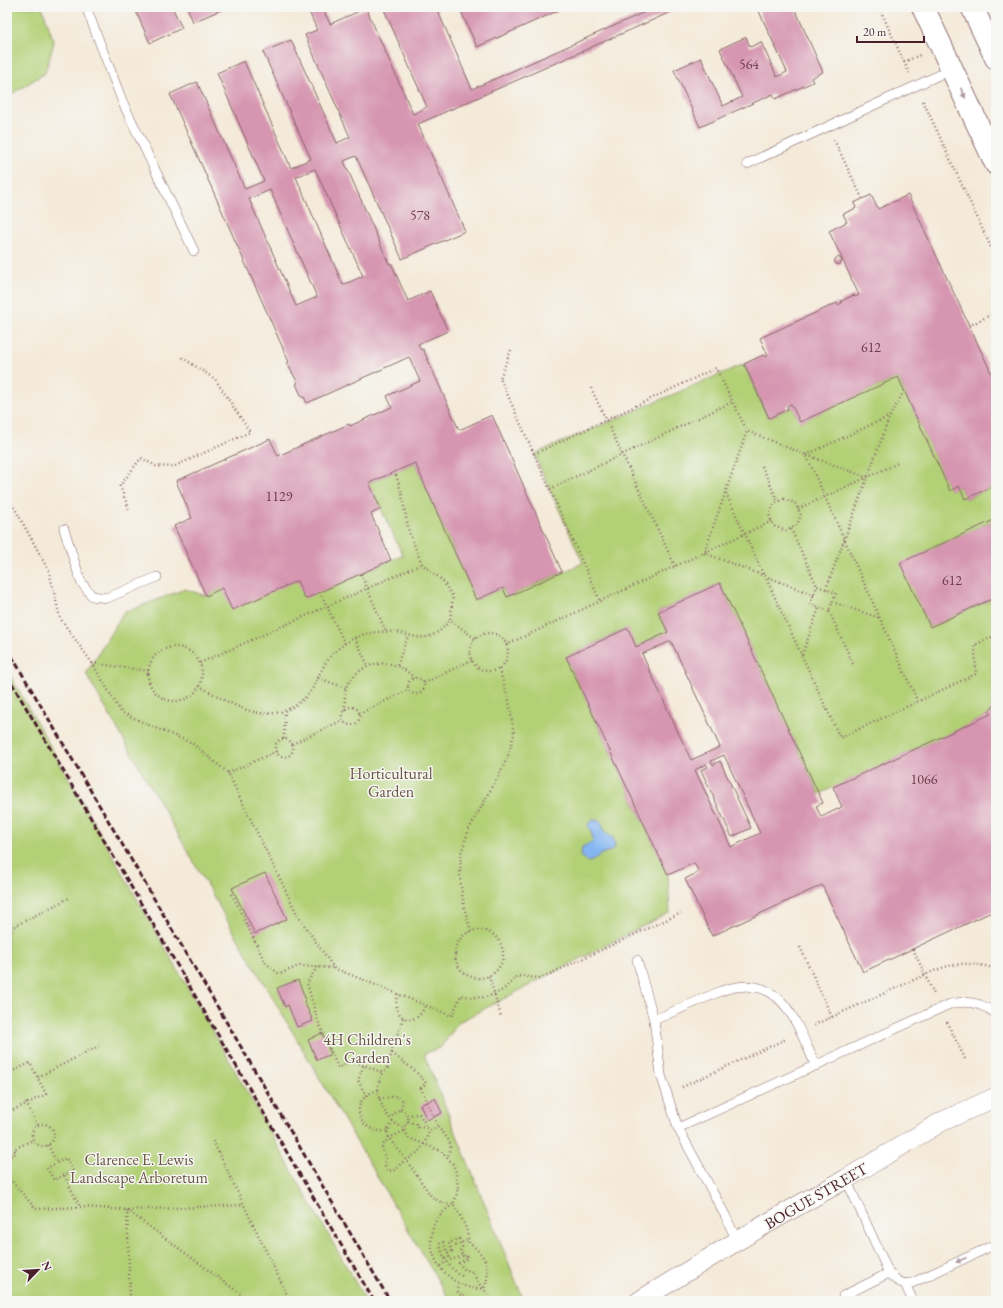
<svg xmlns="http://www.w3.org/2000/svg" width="1003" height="1308" font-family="'EB Garamond',serif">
<rect width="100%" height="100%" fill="#f6f6f2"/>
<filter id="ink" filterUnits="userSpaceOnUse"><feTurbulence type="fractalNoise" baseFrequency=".025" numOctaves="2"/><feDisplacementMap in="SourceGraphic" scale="8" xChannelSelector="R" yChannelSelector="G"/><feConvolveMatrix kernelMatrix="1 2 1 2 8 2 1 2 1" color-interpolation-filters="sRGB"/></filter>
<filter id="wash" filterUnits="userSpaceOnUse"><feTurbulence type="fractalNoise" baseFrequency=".012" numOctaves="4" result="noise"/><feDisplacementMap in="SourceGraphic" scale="16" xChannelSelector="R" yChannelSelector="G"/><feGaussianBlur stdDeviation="0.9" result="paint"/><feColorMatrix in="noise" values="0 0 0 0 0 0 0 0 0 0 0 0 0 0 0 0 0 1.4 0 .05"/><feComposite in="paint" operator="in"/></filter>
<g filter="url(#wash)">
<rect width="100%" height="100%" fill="#f4ead9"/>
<!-- green -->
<path fill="#b2d076" stroke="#7e7850" d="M7,7H42L54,42L45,73L7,97Z
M744,364L768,418L793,407L800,422L898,377L950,490L959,486L966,499L996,485V519L901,563L930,627L996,597V704L991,714L819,794L720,583L658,612L668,632L636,647L627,628L566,657L668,875L670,912L459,1022L441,1047L424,1054L524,1301H450L231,927L86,674L123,613L185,589L206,596L222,588L297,581L320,592L391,560L403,556L369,483L415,463L476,600L503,588L507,597L583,563L534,454Z
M7,670L366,1301H7Z"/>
<!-- water -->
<path fill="#86b6f1" stroke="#686a8e" d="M593,820H597L602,823L604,832L613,838L615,846L613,850L601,854L592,861L588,862L581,856L582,847L590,843L593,840C593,834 589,830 588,824Z"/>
<g id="blocks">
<!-- building -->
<path fill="#d695b0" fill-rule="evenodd" d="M134,7H172L182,28L150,43Z
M187,7H228L193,22Z
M307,7H322L330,24L366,8L413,114L427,107L383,7H436L472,89L645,12L643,7H682L418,124L465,231L402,259L356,156L344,161L389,264L391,263L408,301L430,291L448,331L418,344L421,350L423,349L459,430L492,415L562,572L507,597L503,588L476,600L415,463L369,483L381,509L371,514L391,560L305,599L297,581L232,610L222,588L206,596L174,526L192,518L176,481L270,439L278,456L349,424L350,426L392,407L387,396L420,381L409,357L307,403L304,397H302L296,384L298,383L287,363L289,362L170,94L197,82L245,189L264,181L217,73L244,61L291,168L311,159L263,52L291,40L337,143L350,137L305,35L317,30ZM315,169L363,276L343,285L296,177ZM270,190L317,297L296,306L249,199Z
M459,7H566L477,47Z
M757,7H794L823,72L811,78L813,82L775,99L773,94L700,127L674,70L701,58L723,106L742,97L720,49L746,37L750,47L761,42L777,77L787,72Z
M871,195L878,209L908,195L996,383V485L965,499L959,486L950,491L898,377L800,422L791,404L787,406L788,409L769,418L744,364L763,355L765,357L768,356L760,338L837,303L838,305L842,303L841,301L854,295L855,297L859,295L829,231L847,222L843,214L856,208L854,203Z
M834.5 261a3.5 3.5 0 1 1 7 0a3.5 3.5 0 1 1-7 0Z
M996,519V597L930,627L900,563Z
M720,583L823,803L816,806L821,817L842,807L833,787L991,714L989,711L996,704V910L863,972L822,885L712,936L685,879L699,872L694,863L668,875L566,657L628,628L636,647L668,632L658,612ZM671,641L720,747L691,760L642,654ZM724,755L760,833L731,847L695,770L706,764L708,767L701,770L732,837L751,828L720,761L713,765L711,761Z
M265,873L287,919L255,934L232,888Z
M298,980L306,1000L304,1001L313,1021L297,1027L288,1005L285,1007L277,988Z
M322,1033L331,1054L317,1060L308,1040Z
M435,1098L442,1113L427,1120L420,1105Z"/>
</g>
</g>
<g filter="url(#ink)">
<use href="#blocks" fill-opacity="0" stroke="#866668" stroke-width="1"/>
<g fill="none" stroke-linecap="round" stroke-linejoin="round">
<defs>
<path id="service" d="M86,7L123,103L194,251
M747,164L952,69
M64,529L81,582L92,596L107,598L157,577
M637,960L654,1020
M678,1128L950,1004C967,1000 982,1002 996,1014
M737,1241L725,1215L678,1128L661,1075L654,1020L721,991C782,970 795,1021 816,1066
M889,1273C897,1281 901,1285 912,1283L996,1244
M905,1284L913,1301
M843,1296L889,1273L846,1179"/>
<path id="minor" d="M639,1301L737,1241L799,1205L846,1179L941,1122L996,1097"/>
<path id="tertiary" d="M923,7L996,164
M972,7L996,58"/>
</defs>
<!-- service casing -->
<use href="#service" stroke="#866668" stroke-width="10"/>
<!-- minor casing -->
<use href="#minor" stroke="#866668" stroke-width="20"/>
<!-- tertiary casing -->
<use href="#tertiary" stroke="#866668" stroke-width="24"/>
<!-- path -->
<path stroke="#866668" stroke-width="2.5" stroke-dasharray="1 3" stroke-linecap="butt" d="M879,7L909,73
M904,62L922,54
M923,101L996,258
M834,140L862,198
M969,326L996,312
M511,350L500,378L600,601
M591,388L675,566
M534,454L716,368L747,431
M806,455L890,416
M807,455L866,477
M762,466L778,502
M396,475L401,491L409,532L422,564L442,580L453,597L450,620L476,639
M550,489L732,402
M726,493L764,576
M7,497L15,509L49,571L60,618L92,663L121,712L153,727L192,743L228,773L298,916L334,968L452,1016L461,995C485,1001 502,995 517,976L541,978L681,913
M784,499L795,503L801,515L797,525L786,531L774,526L769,515L774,504Z
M129,509L120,486L141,458L156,466L173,467L250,432L215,379L180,356
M798,509L898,463
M791,529L817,586
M361,574L386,632
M765,576L704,553L747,431L806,455L918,702
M826,589L890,416L904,391
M320,592L345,644
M814,595L765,576L840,738L976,674L975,645L996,635
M832,602L880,618
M829,611L810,604L817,586L836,593L829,611L854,666
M470 652a19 19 0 1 1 38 0a19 19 0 1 1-38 0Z
M355,638L368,666
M506,645L772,521
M148 674a27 27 0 1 1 54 0a27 27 0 1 1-54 0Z
M802,655L819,608
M92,663L149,671
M200,663L422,564
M397,665L408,636
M408 686a8 8 0 1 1 16 0a8 8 0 1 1-16 0Z
M318,678L346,688
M424,683L472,660
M199,686C222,698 248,717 275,713C290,711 304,701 312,689C317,681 320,672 325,664C332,653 342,644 354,638C367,632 382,631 396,632C403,633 409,636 417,637C431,639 442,631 450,620
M342 716a9 9 0 1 1 18 0a9 9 0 1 1-18 0Z
M345,710C345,704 344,695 346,688C347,683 352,679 355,675C373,658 398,660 414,678
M359,714L408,690
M284,739L285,711
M275 748a9 9 0 1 1 18 0a9 9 0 1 1-18 0Z
M292,744L343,720
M228,773L277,751
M232,894L265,962L279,974L299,966L334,968
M455 954a24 24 0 1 1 48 0a24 24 0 1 1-48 0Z
M7,930L69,898
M471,931L464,907L460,878L461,853L469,829L499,775L508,756L514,734L509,701L499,669
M800,947L832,1017
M913,949L934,994
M317,967L307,983L317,1018L338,1068L352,1061L364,1065
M489,976L501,1016
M7,983L9,987L7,988
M398,994C389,1020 418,1029 425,1005
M403,1018L395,1041L387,1069L383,1073L378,1084L379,1099L386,1114L393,1122L403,1128L409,1138L441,1151L453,1164L456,1172L458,1188L456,1197L453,1204C462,1217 467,1228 469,1243C486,1255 492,1269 484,1289L492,1301
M947,1022L965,1059
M814,1025L936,970C957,962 975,962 996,969
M392,1053L415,1071L426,1083L421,1088L438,1127
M7,1074L30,1063L46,1094L7,1113
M38,1077L99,1046
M682,1087L786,1039
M378,1090C374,1092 369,1093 366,1096C349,1111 365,1134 387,1131
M366,1096L358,1080L364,1065L383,1073
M379,1099L396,1096L402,1100V1107L390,1118
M26,1103L38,1125
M400,1110L405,1112C410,1118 408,1122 403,1128
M407,1115L419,1114L425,1123L426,1127
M408,1121L416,1124L418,1127L427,1128
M393,1122L387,1131L389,1138L407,1161L431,1196C438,1201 443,1204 452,1204
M32 1135a11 11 0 1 1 22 0a11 11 0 1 1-22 0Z
M404,1131L389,1138L382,1146L383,1153C386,1156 387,1159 384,1163L387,1170L393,1171C397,1169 399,1165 403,1162C419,1153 424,1148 429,1131L438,1127C447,1138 455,1143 447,1157
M213,1141L290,1301
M48,1145L57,1163
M7,1157L16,1153L14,1149L33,1140
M64,1175L54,1180L47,1168L66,1158L73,1171L64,1175L80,1207
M7,1176L36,1209L80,1207L127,1210L244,1205
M453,1204C447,1209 441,1213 437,1219C418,1252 448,1290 484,1289
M127,1210L250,1301
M127,1210L130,1301
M455,1246L469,1239
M445,1259L449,1257L450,1260L463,1256
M440,1266L446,1262
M462,1276C450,1269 442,1258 440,1243L443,1242L448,1253L452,1251L449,1243L459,1239L462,1247L460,1252L463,1256L467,1255L468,1258L459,1263L464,1269L473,1272L478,1283L484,1289
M459,1284L457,1289L458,1293L471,1301"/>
<!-- service -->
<use href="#service" stroke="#fff" stroke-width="9"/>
<!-- minor -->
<use href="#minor" stroke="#fff" stroke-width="19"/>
<!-- tertiary -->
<use href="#tertiary" stroke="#fff" stroke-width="22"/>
<!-- rail -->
<path stroke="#4a1f2b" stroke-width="3" stroke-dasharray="6 3" stroke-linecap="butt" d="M7,648L390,1301
M7,675L374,1301"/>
</g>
<!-- one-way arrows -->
<defs><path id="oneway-solid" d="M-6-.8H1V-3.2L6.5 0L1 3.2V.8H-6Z"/></defs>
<g fill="#ae9aa0">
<use href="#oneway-solid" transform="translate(963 93) rotate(65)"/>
<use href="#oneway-solid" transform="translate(961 1260) rotate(155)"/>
</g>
</g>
<g text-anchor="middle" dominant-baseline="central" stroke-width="3" stroke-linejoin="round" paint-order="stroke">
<!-- number labels -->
<g font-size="14" fill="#6d3c4c">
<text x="749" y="64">564</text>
<text x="420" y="215">578</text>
<text x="871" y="347">612</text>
<text x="279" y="496">1129</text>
<text x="952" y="580">612</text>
<text x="924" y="779">1066</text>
</g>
<!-- park labels -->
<g font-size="16" fill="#695442" stroke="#f6f6f2">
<text x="391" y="773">Horticultural<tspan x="391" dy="18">Garden</tspan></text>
<text x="367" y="1039">4H Children's<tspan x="367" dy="18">Garden</tspan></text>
<text x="139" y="1159">Clarence E. Lewis<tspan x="139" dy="18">Landscape Arboretum</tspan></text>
</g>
<!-- street labels -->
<g font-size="16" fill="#4a1f2b" stroke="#f6f6f2">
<text transform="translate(816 1196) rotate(-30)">BOGUE STREET</text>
</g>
</g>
<!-- margin -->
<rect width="1003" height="1308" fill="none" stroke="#f6f6f2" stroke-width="24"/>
<!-- north arrow -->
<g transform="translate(38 1270) rotate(65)" stroke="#f6f6f2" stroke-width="3" paint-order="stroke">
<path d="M0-3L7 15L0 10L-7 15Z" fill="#4a1f2b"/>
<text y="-6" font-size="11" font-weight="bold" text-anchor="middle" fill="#4a1f2b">N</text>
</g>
<!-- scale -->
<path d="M857 36v6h67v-6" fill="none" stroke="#4a1f2b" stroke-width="2"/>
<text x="863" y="36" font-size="12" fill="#4a1f2b" stroke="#f6f6f2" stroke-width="3" paint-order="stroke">20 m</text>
</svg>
